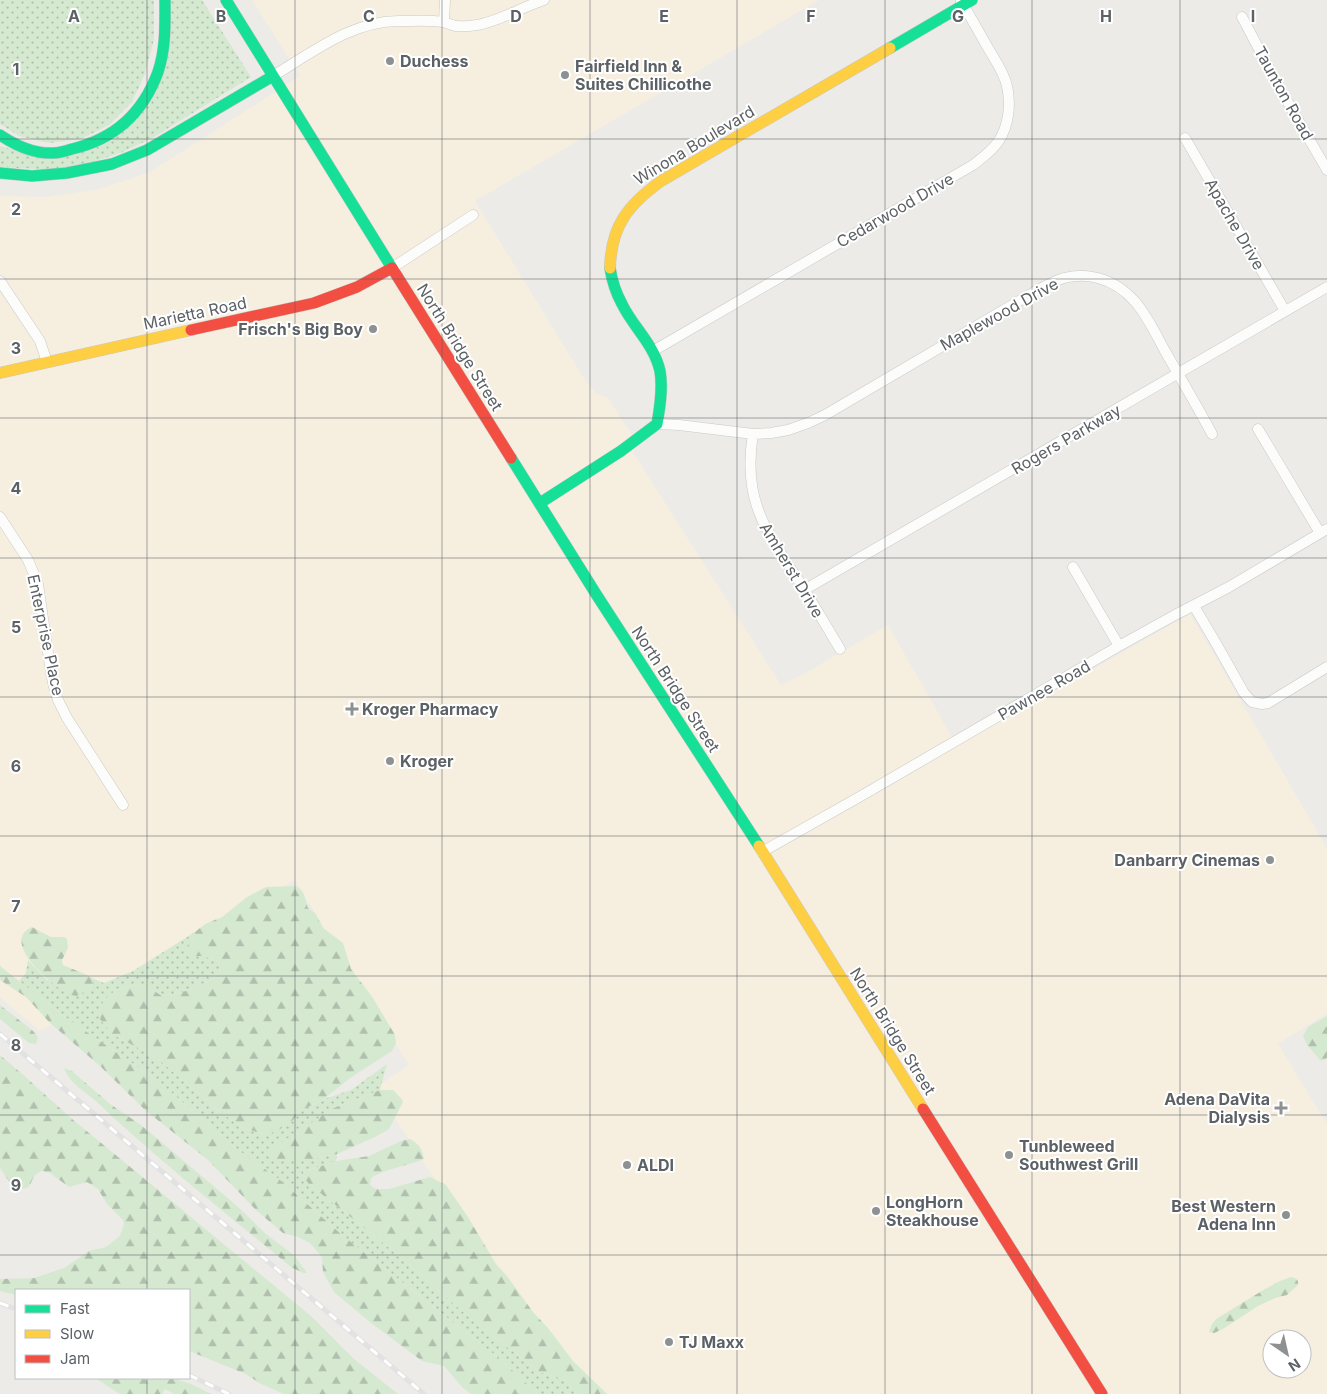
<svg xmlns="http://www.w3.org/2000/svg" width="1327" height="1394" font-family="Inter,sans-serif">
<defs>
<pattern id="grass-dots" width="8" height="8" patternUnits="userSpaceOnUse" patternTransform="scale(1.25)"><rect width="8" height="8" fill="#d5e9d1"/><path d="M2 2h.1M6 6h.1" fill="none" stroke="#b0c0ad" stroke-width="1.8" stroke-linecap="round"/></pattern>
<pattern id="forest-firs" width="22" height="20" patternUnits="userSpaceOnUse" patternTransform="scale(1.25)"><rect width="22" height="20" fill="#d5e9d1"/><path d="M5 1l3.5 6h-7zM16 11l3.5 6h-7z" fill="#b0c0ad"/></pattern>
</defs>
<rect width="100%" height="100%" fill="#ecebe7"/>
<!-- commercial -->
<path fill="#f6efdf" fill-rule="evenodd" d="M252,0H819L475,201L585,380L596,394L608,398L632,435L634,454L781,685L802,675L888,625L957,746L1190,614L1327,848V1013L1278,1044L1327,1124V1394H595L507,1289L375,1088L409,1065L295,880L40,1031L0,997V196L46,197L100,189L150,172L300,76ZM1272,1339H1302V1369H1272Z"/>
<!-- grass -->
<path fill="url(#grass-dots)" d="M0,0H154V39L145,74L132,102L109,125L81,139L49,143L19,136L0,124Z
M171,0H202L251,77L154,137L123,152L90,163L52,170L0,167V146L45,158L143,111Z
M195,932L192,940L191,956H203L218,961L221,970L211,980L183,992L162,996L145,985L129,986L116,990L103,1001L112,1034L157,1058L214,1107L241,1127L263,1134L293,1120L302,1110L324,1099L351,1090L387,1064L380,1090L334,1108L314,1159L337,1154L336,1161L303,1172L309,1184L392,1250L477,1324L540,1372L566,1380L576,1394H538L501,1360L342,1235L280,1180L234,1147L158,1081L65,1017L19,981L26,973L28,960L47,980L90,989L94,979L104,983L133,971Z"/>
<!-- forest -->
<path fill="url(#forest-firs)" d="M296,886L303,892L308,908L315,913L323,928L343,943L351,969L373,998L395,1035L396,1043L392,1051L350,1078L324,1099L302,1110L293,1120L276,1132L263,1134L241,1127L214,1107L157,1058L112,1034L100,1019L103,1001L116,990L129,986L145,985L162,996L183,992L211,980L221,970L218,961L203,956H191L184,950L192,940L195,932L205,924L222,917L247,897L266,887Z
M32,927L51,937H64L67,939L68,948L62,960L63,965L87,975L94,979L90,989L76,996C72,995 68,994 65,992C49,983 0,941 32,927Z
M0,966L65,1017L158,1081L234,1147L280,1180L342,1235L501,1360L538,1394H471L462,1387L444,1366L422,1361L371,1323L334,1292L323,1272L322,1257L310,1243L298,1237L283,1233L257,1211L208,1160L145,1110L100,1066L49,1022L26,997L0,980Z
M0,1005L33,1031L38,1037L36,1044L29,1043L0,1019Z
M1327,1016V1058L1321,1061L1307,1045L1303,1036L1308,1027Z
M0,1055L21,1073L72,1119L311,1316L354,1359L398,1394H284L261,1384L246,1374L189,1351V1290H16V1295L0,1291V1279L34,1278L64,1268L89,1251L106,1247L120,1236L124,1224L123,1220L107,1204L98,1189L87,1182L69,1187L50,1173L41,1171L34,1176L30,1185L27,1188L17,1189L13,1187L0,1168Z
M64,1068L72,1071L110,1104L141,1125L236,1205L267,1235L294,1255L307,1273H303L291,1267C226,1213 159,1161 98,1103C86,1092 70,1084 64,1068Z
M380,1090H393L401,1098L403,1102L389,1129L377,1136L337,1154L314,1159L296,1160L277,1159L271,1154V1149L274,1147L334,1108Z
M410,1139C419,1144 422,1148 424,1159C407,1166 387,1168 371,1178L370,1185L376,1189H389L430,1177L446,1185L468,1217L496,1264L507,1276L533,1312L548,1328L573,1361L607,1394H576L566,1380L540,1372L477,1324L392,1250L309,1184L303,1177V1172L336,1161L369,1156L401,1141Z
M1291,1277L1295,1278L1298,1281V1285L1287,1295L1275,1298L1258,1306L1223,1329L1214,1333L1209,1332L1212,1324L1216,1319L1265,1289L1280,1281Z
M95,1378H171L189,1383L211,1394H174L165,1389L162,1394H120Z"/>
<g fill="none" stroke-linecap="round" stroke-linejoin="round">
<defs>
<path id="street" d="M1242,17L1278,85L1327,170
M444,22L445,0
M273,76C313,52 353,20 401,21C413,21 431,20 443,22C448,23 453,26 457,26C464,27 471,26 477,25C500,21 522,7 544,0
M1185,138L1285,311
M392,268L473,215
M0,281L40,341L47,362
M653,351L973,165C982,158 992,151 998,142C1009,126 1011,104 1007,86C1004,72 995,60 988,48C979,32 970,16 961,1
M657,424L679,425L753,434L771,433L788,430L808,423L825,415L1036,291C1045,286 1054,281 1064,278C1075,275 1087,275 1098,278C1135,288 1148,320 1165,351C1181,379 1197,406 1212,434
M1258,429L1320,533
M753,434C742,500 766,531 800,583C814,605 827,627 840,649
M0,517L28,560L38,584L51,673L54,687L58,700L67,718L123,805
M1073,567L1119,646
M804,590L1327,287
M1194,606L1217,645L1244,693L1252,702L1262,704L1268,703L1327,667
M762,852L861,796L1119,646L1175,615L1229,587L1327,529"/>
<path id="fast" d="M226,0L392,268
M890,48L972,0
M0,135C15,145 34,154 53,153C60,153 66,151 72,149C115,139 143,113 158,72C166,48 165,24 165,0
M0,173L32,176L67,173L112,164L147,150L273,76
M511,458L596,594L759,846
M540,503L621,451L657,424C660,407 663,388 660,371C654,344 633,327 622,304C616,293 612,281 610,268"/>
<path id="slow" d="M610,268C611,226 628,205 661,181L890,48
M0,373L191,330
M759,846L923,1109"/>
<path id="jam" d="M392,268L511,458
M191,330L314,303L357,287L392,268
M923,1109L1102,1394"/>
</defs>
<!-- street casing -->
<use href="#street" stroke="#c9c9c9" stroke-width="11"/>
<!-- fast casing -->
<use href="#fast" stroke="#c7c8c7" stroke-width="12"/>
<!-- slow casing -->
<use href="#slow" stroke="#c7c8c7" stroke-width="12"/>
<!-- jam casing -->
<use href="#jam" stroke="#c7c8c7" stroke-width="12"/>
<!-- street -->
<use href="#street" stroke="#fcfcfb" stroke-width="10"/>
<!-- fast -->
<use href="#fast" stroke="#16e098" stroke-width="11"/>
<!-- slow -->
<use href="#slow" stroke="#ffcf43" stroke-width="11"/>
<!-- jam -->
<use href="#jam" stroke="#f24e42" stroke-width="11"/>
<defs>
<path id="rail" d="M0,1034L424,1394
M0,1303L16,1309
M189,1375L229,1394"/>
</defs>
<!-- rail casing -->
<use href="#rail" stroke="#e3e2e2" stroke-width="5"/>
<!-- rail -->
<use href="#rail" stroke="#fff" stroke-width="3" stroke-dasharray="9" stroke-linecap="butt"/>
</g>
<!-- grid -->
<path fill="none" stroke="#5c6165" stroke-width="1" stroke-opacity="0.55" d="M147,0V1290M295,0V1394M442,0V1394M590,0V1394M737,0V1394M885,0V1394M1032,0V1394M1180,0V1394M0,139H1327M0,279H1327M0,418H1327M0,558H1327M0,697H1327M0,836H1327M0,976H1327M0,1115H1327M0,1255H1327M147,1378V1394"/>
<!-- markers -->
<g fill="#8e9192" stroke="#fff" stroke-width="2">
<circle cx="390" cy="61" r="5"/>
<circle cx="565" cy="75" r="5"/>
<circle cx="373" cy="329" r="5"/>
<path d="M349.5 701.5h5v5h5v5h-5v5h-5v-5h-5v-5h5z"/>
<circle cx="390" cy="761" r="5"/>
<circle cx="1270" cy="860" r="5"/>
<path d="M1278.5 1100.5h5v5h5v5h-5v5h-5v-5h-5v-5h5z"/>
<circle cx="1009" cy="1155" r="5"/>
<circle cx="627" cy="1165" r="5"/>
<circle cx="876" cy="1211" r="5"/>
<circle cx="1286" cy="1215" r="5"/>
<circle cx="669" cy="1342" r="5"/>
</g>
<g text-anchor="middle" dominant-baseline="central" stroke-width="4" stroke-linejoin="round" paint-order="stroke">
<!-- poi labels -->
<g font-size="16" font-weight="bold" fill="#5c6165" stroke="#fff" text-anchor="start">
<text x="400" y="61">Duchess</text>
<text x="575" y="66">Fairfield Inn &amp;<tspan x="575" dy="18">Suites Chillicothe</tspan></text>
<text x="363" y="329" text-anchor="end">Frisch's Big Boy</text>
<text x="362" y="709">Kroger Pharmacy</text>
<text x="400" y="761">Kroger</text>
<text x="1260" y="860" text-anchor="end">Danbarry Cinemas</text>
<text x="1270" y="1099" text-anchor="end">Adena DaVita<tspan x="1270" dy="18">Dialysis</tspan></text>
<text x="1019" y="1146">Tunbleweed<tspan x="1019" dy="18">Southwest Grill</tspan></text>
<text x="637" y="1165">ALDI</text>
<text x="886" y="1202">LongHorn<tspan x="886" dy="18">Steakhouse</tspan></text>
<text x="1276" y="1206" text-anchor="end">Best Western<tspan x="1276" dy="18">Adena Inn</tspan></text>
<text x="679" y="1342">TJ Maxx</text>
</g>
<!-- street labels -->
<g font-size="16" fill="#5c6165" stroke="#fff">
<text transform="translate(1284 93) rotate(61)">Taunton Road</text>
<text transform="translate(694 145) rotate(-31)">Winona Boulevard</text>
<text transform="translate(895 210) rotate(-30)">Cedarwood Drive</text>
<text transform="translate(1235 224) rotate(60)">Apache Drive</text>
<text transform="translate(195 313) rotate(-12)">Marietta Road</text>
<text transform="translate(999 314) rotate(-29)">Maplewood Drive</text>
<text transform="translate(460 347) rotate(58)">North Bridge Street</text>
<text transform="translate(1066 439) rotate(-30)">Rogers Parkway</text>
<text transform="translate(792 570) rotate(59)">Amherst Drive</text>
<text transform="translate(46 635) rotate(78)">Enterprise Place</text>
<text transform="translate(676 689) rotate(57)">North Bridge Street</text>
<text transform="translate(1044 690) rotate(-30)">Pawnee Road</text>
<text transform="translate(893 1031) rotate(58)">North Bridge Street</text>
</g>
</g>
<g font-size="16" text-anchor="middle" font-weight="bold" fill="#5c6165" stroke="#fff" stroke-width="4" stroke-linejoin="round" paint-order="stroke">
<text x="74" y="22">A</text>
<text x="221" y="22">B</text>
<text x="369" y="22">C</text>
<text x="516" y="22">D</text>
<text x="664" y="22">E</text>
<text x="811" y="22">F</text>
<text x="958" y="22">G</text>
<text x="1106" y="22">H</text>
<text x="1253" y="22">I</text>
<text x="16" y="75">1</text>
<text x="16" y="215">2</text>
<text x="16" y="354">3</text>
<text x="16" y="494">4</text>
<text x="16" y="633">5</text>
<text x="16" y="772">6</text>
<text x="16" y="912">7</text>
<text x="16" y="1051">8</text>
<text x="16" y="1191">9</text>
</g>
<!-- legend -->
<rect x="15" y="1289" width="175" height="90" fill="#ffffff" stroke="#bec0c1"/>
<rect x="25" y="1305" width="25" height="8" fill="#16e098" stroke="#bec0c1"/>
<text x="60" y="1314" font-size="15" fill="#5c6165">Fast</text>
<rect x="25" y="1330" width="25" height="8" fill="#ffcf43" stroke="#bec0c1"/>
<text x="60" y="1339" font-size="15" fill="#5c6165">Slow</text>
<rect x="25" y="1355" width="25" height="8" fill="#f24e42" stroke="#bec0c1"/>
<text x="60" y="1364" font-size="15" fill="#5c6165">Jam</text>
<!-- north arrow -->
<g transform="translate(1287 1354) rotate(146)"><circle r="24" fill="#ffffff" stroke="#bec0c1"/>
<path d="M0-4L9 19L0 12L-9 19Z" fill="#8e9192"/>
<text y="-8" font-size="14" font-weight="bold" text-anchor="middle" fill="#5c6165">N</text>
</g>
</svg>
